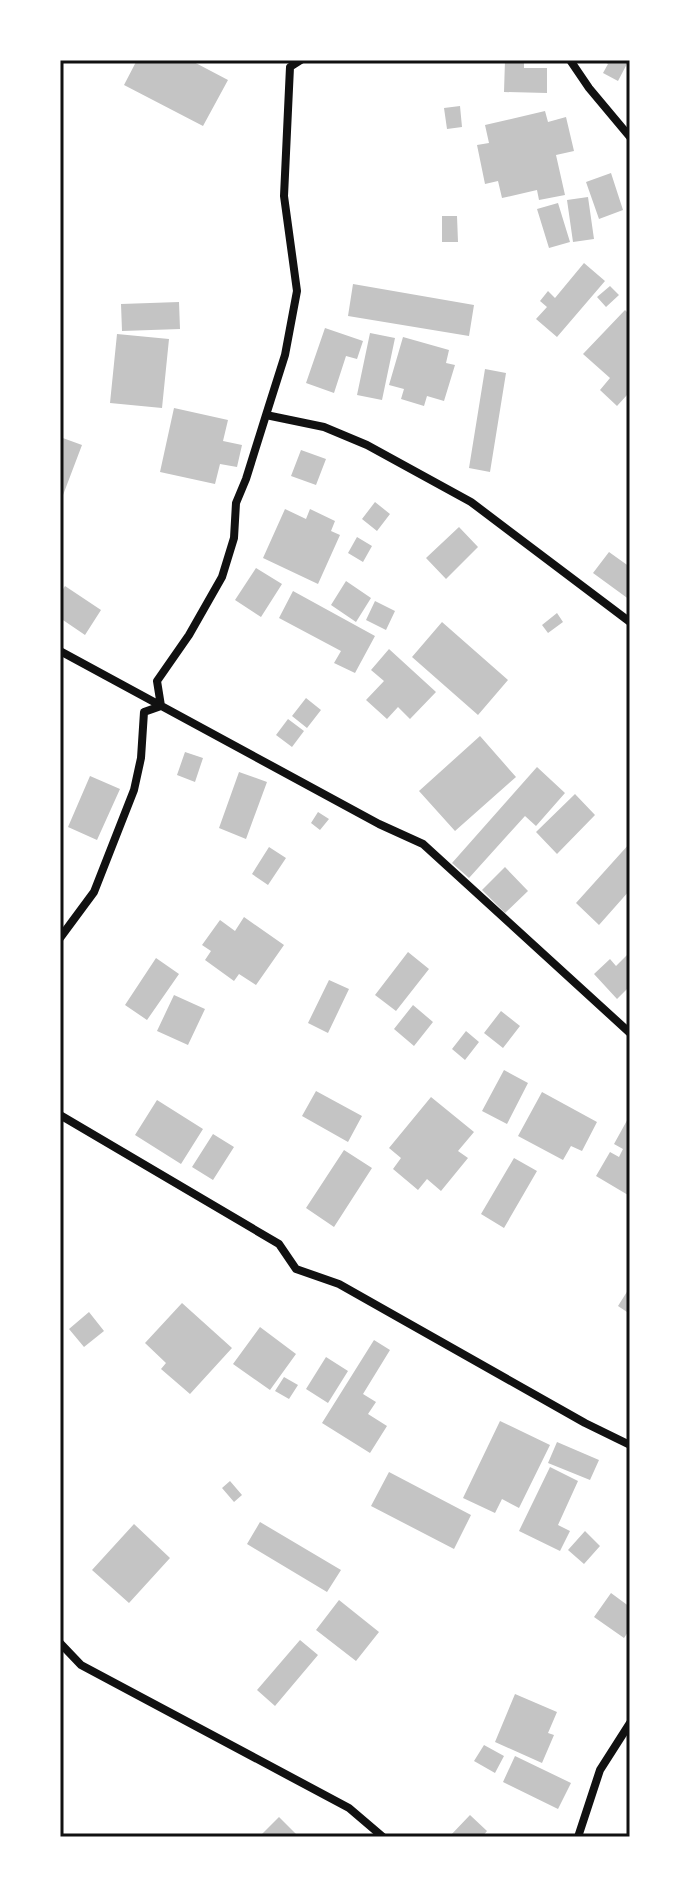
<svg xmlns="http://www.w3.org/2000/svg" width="690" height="1897" font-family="Arial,sans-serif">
<rect width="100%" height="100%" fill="#fff"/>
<!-- building -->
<path fill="#c4c4c4" d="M137,60H190L228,80L203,126L124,85Z
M505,60H524V68H547V93L504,92Z
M601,60H629L618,81L603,73L608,64Z
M460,106L462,127L447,129L444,108Z
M545,111L548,122L566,117L574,151L556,155L565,195L539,200L537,190L502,198L498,181L485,184L477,145L489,143L485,125Z
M611,173L623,210L599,219L586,182Z
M588,197L594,239L573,242L567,200Z
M558,203L570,242L549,248L537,209Z
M442,216H457L458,242H442Z
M584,263L605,281L557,337L536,319L547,307L540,301L548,291L555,298Z
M353,284L474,305L469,336L348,316Z
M610,286L619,295L606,307L597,297Z
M179,302L180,329L122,331L121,304Z
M625,310L630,315V397L627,395L617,406L600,390L610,378L583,354Z
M325,328L363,341L357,359L346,356L334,393L306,383Z
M370,333L395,338L382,400L357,395Z
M117,334L169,339L162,408L110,403Z
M403,337L449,350L446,363L455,365L444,401L427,396L424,406L401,399L404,389L389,385Z
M485,369L506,373L490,472L469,468Z
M174,408L228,420L223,441L242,445L237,467L220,464L215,484L160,472Z
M60,437L82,445L60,503Z
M301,450L326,459L316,485L291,476Z
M375,502L390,514L377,531L362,519Z
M285,509L306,519L310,509L335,521L331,531L340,535L318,584L263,558Z
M459,527L478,547L446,579L426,558Z
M357,537L372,546L363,562L348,553Z
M609,552L630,567V600L593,573Z
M256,568L282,584L261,617L235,600Z
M346,581L371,598L356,622L331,605Z
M65,586L101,610L85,635L60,618V594Z
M293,591L375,636L355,673L334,663L341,651L279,618Z
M375,601L395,611L386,630L366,620Z
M557,613L563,622L548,633L542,625Z
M442,622L508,680L478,715L412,657Z
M389,649L436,692L410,719L398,707L387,719L366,700L384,681L371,670Z
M306,698L321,710L307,728L292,716Z
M288,719L304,731L292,747L276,735Z
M480,736L516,777L455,831L419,791Z
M185,752L203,758L195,782L177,775Z
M537,767L565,793L536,826L525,816L469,878L452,863Z
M239,772L267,782L246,839L219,828Z
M90,776L120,789L97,840L68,827Z
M575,794L595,815L557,854L536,832Z
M318,812L329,819L320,830L311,823Z
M630,843V890L599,925L576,903Z
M269,847L286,858L268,885L252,874Z
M505,867L528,891L505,913L482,890Z
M244,917L284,945L256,985L239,974L234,981L205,960L211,951L202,945L220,920L235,931Z
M408,952L429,969L396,1011L375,995Z
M630,952V986L617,999L594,974L610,959L616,966Z
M156,958L179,974L147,1020L125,1005Z
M329,980L349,989L328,1033L308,1023Z
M174,995L205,1009L188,1045L157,1031Z
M413,1005L433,1022L414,1046L394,1029Z
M501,1011L520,1026L503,1048L484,1033Z
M466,1031L479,1042L465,1060L452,1049Z
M504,1070L528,1083L507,1124L482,1111Z
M316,1091L362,1116L348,1142L302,1116Z
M542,1092L597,1122L582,1151L571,1146L563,1160L518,1136Z
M431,1097L474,1132L458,1151L468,1158L441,1191L427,1179L418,1190L393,1169L401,1158L389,1148Z
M157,1100L203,1129L181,1164L135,1135Z
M630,1115V1191L628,1195L596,1176L610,1152L619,1157L623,1149L614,1144Z
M213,1134L234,1147L213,1180L192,1167Z
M344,1150L372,1168L334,1227L306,1208Z
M514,1158L537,1171L504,1228L481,1214Z
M630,1287V1314L618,1306Z
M182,1303L232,1348L190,1394L161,1369L166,1363L145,1343Z
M89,1312L104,1331L84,1347L69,1329Z
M260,1327L296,1354L270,1390L233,1364Z
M374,1340L390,1350L363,1394L376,1402L368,1414L387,1426L370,1453L322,1423Z
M326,1357L348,1371L328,1403L306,1389Z
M284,1377L298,1385L289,1399L275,1391Z
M500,1421L550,1445L519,1508L502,1499L495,1513L463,1498Z
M557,1442L599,1460L590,1480L548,1463Z
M550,1467L578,1481L558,1525L570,1531L560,1551L519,1531Z
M389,1472L471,1515L454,1549L371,1506Z
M230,1481L242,1495L234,1502L222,1488Z
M260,1522L341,1570L327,1592L247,1544Z
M134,1524L170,1558L129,1603L92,1570Z
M585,1531L600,1546L584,1564L568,1550Z
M611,1593L630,1607V1629L624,1638L594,1617Z
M339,1600L379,1632L356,1661L316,1630Z
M300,1640L318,1655L275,1706L257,1690Z
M515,1694L557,1712L548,1733L554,1735L542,1763L495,1742Z
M484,1745L504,1756L495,1773L474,1761Z
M515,1756L571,1783L558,1809L503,1782Z
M470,1815L487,1831L482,1837H449Z
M279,1817L299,1837H259Z"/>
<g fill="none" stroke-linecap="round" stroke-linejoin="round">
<!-- minor -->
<path stroke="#111" stroke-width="8" d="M570,60L589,88L630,137
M266,415L285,355L297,291L284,196L290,67L301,60
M60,651L379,824L423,844L630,1033
M60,938L94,892L134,790L141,758L144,712L161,706L157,681L189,635L222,577L234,538L236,503L246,479L266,415L324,427L367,445L471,502L630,622
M60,1115L279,1244L296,1269L339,1284L585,1423L630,1445
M60,1643L81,1665L349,1808L383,1837
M578,1837L600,1770L630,1723"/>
</g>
<!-- border -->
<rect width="690" height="1897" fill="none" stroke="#ffffff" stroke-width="124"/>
<rect x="62" y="62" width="566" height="1773" fill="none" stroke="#111" stroke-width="3"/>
</svg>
